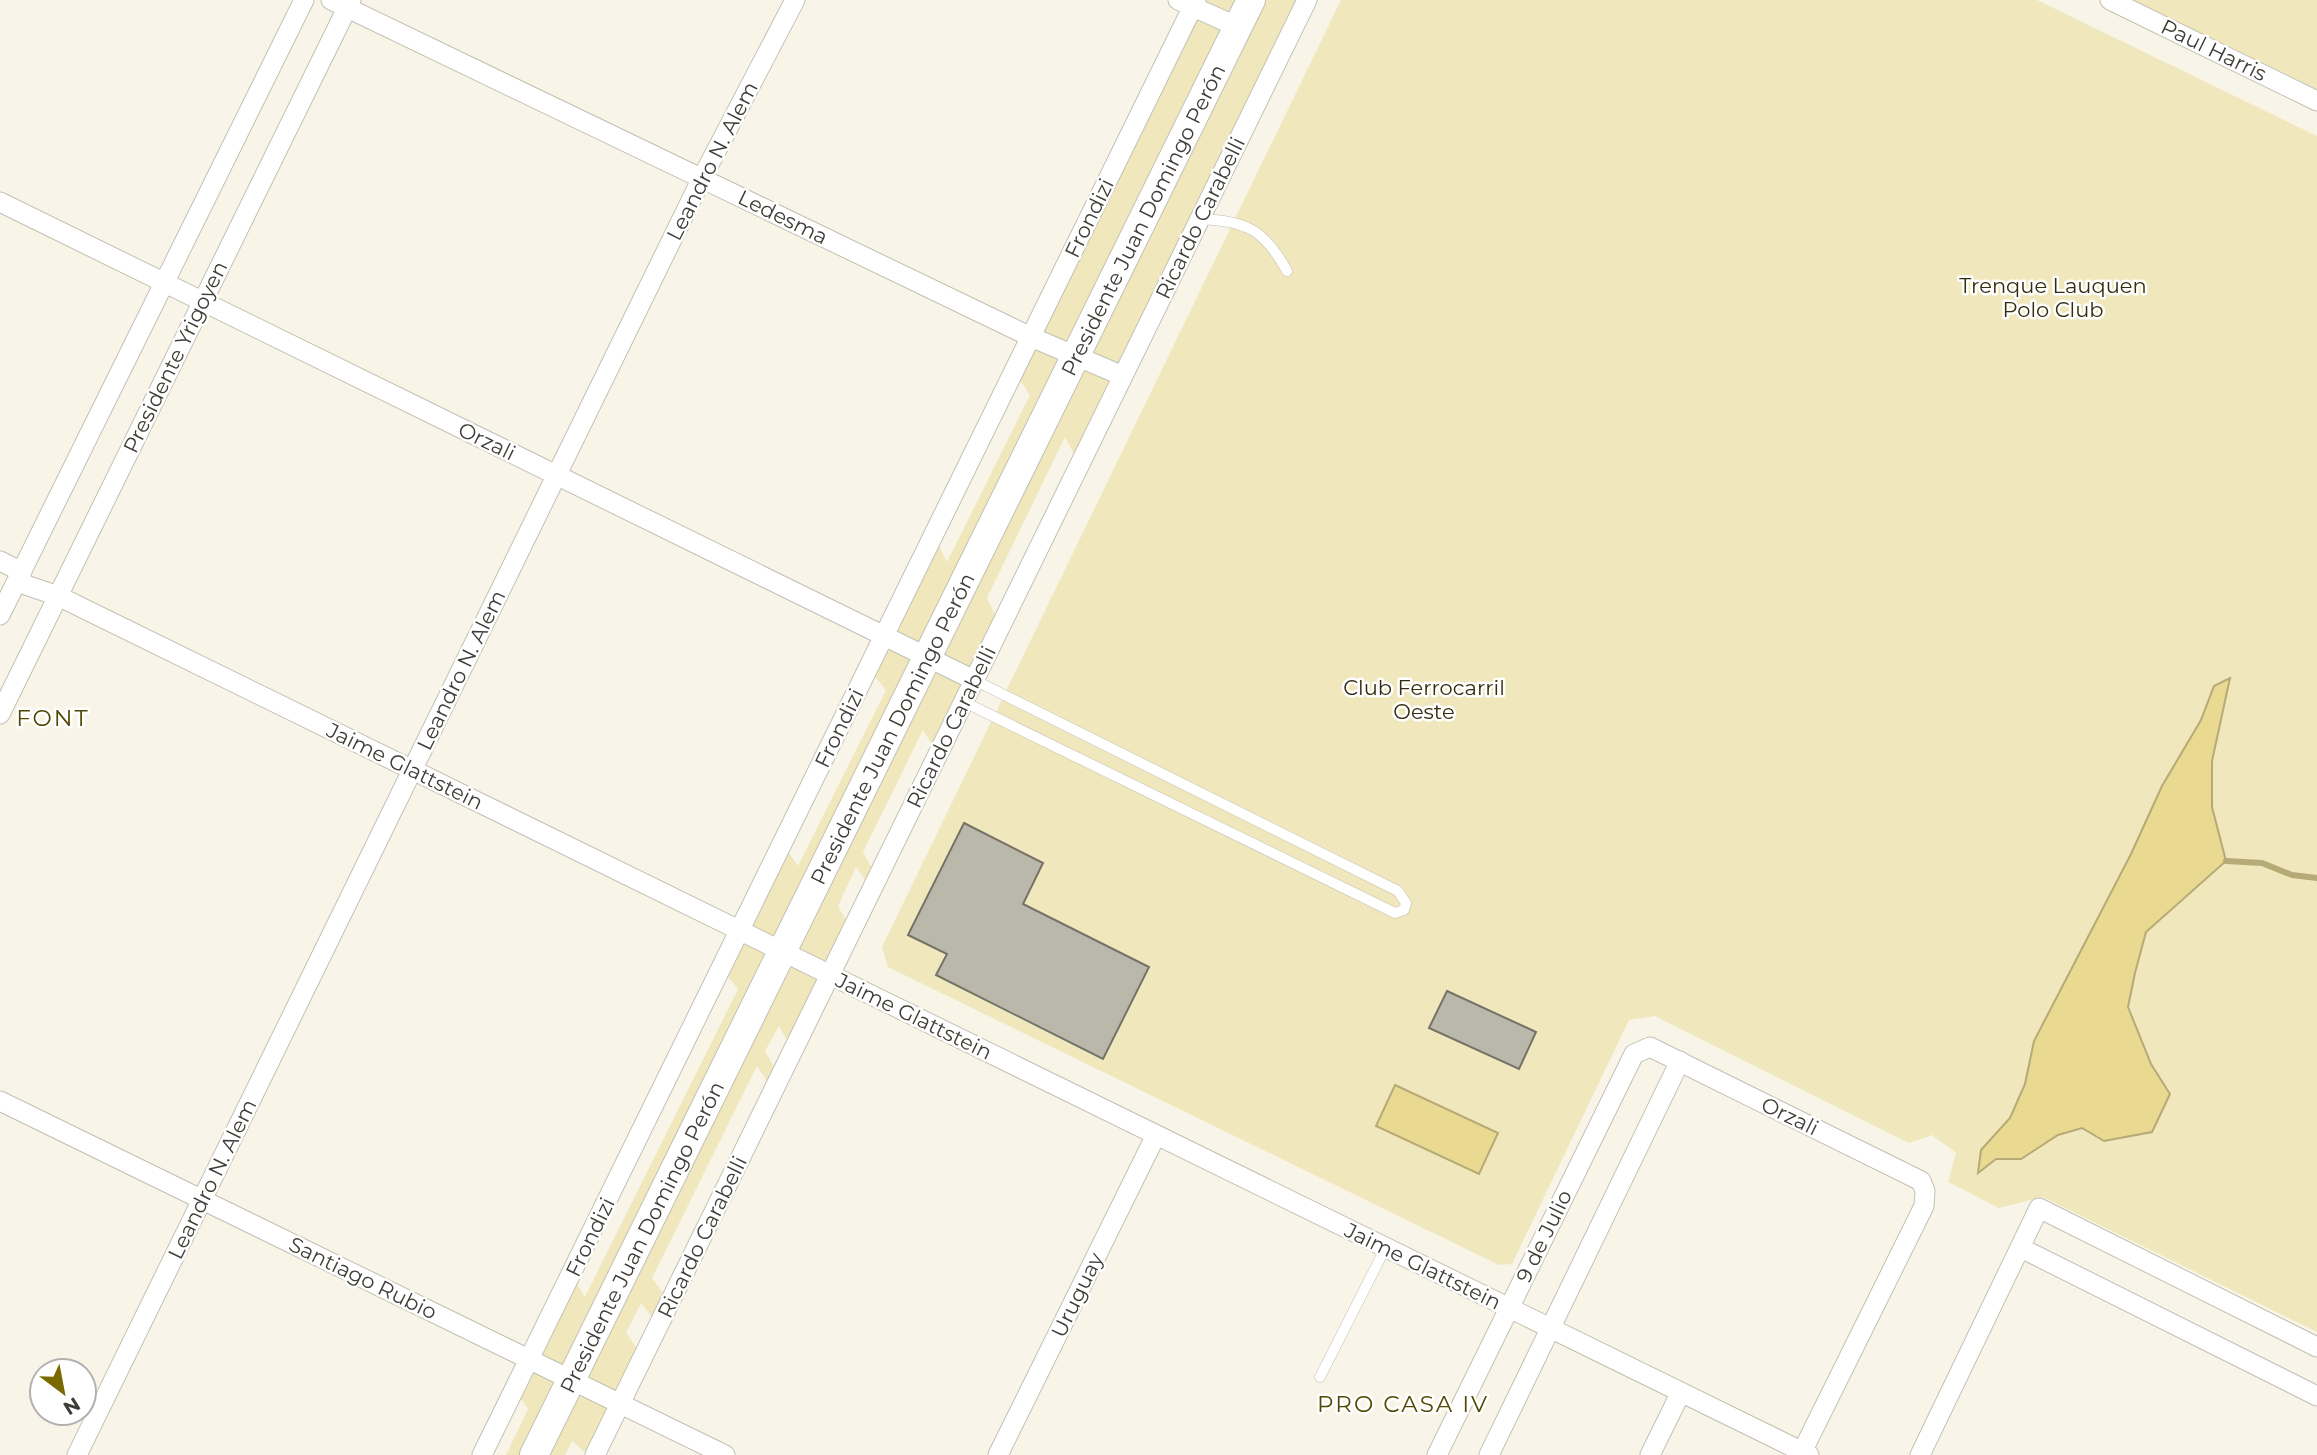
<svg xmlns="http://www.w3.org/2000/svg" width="2317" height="1455" font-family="Montserrat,sans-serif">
<rect width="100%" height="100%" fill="#f8f5e8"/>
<!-- green -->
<path fill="#f0e7bc" d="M1202,0H1240L525,1455H506L528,1409L518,1395L575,1281L585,1297L738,989L725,973L786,849L798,866L886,690L871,672L937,542L947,562L1030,395L1017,376Z
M1262,0H1300L1076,458L1065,437L987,598L997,619L934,748L923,730L863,852L873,870L868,883L856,867L838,906L848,924L789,1044L779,1026L765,1051L776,1070L769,1084L757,1066L652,1278L665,1296L654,1320L641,1303L626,1333L639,1351L588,1455L572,1441L565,1455H546Z
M1341,0H2037L2317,136V1332L2043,1197L1999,1208L1948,1182L1956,1153L1932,1135L1909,1143L1655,1016L1629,1020L1512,1264L1499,1265L888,967L882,947Z
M2132,0H2317V89Z"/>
<!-- water -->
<path fill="#e9d991" stroke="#b6aa76" stroke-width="2" d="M2230,678L2212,761V807L2226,861L2146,932L2135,973L2128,1007L2151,1064L2170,1094L2152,1132L2104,1141L2082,1128L2058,1135L2021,1159H1996L1978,1173L1981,1150L2010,1118L2025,1084L2034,1041L2131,854L2162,786L2201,720L2214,686Z
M1395,1085L1498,1133L1479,1174L1376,1126Z"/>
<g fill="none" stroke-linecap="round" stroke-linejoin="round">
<!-- stream -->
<path stroke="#b6aa76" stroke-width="6" d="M2226,861L2262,863L2292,875L2317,878"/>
</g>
<!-- building -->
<path fill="#bab7ab" stroke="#757368" stroke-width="2" d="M964,823L1043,863L1023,904L1149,967L1103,1059L936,975L947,954L908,935Z
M1447,991L1536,1032L1519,1069L1429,1028Z"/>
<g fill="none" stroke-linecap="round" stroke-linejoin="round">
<defs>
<path id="lane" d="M1200,219C1246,221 1264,229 1287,271
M964,702L1395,913L1404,910L1406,903L1398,891L974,680
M1320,1377L1386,1247"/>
<path id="street" d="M331,0L1031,337L1123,376
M1178,0L1238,27
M2110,0L2317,101
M0,202L974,680
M0,561L22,572
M17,582L58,596L1809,1455
M0,615L304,0
M0,714L351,0
M0,1101L725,1455
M2021,1248L2317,1396
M77,1455L702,178L795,0
M482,1455L1196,0
M595,1455L1307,0
M998,1455L1156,1135
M1437,1455L1634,1054L1650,1047L1921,1181L1925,1191L1924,1206L1802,1452
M1489,1455L1680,1061
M1650,1455L1681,1392
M1920,1455L2039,1208L2317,1347"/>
<g id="secondary">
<path id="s1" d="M534,1455L1251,0"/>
</g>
</defs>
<!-- lane casing -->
<use href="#lane" stroke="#c2c0b3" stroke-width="11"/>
<!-- street casing -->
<use href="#street" stroke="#c2c0b3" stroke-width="21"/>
<!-- secondary casing -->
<use href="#secondary" stroke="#c2c0b3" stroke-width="30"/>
<!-- lane -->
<use href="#lane" stroke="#fff" stroke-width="10"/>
<!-- street -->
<use href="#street" stroke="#fff" stroke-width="19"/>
<!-- secondary -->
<use href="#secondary" stroke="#fff" stroke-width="28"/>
</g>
<g text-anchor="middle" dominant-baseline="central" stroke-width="5" stroke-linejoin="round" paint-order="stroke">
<!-- street labels -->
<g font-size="21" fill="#3e3d38" stroke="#fff">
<text transform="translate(2214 50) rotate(26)">Paul Harris</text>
<text transform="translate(712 161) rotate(-63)">Leandro N. Alem</text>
<text transform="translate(783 217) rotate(26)">Ledesma</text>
<text transform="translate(1089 218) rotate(-64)">Frondizi</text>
<text transform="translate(1200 218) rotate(-64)">Ricardo Carabelli</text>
<text stroke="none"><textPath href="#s1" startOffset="1377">Presidente Juan Domingo Perón</textPath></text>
<text transform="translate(175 357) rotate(-64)">Presidente Yrigoyen</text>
<text transform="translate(487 441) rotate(26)">Orzali</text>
<text transform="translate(461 670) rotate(-64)">Leandro N. Alem</text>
<text stroke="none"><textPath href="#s1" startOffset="810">Presidente Juan Domingo Perón</textPath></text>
<text transform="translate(951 727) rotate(-64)">Ricardo Carabelli</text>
<text transform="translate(839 728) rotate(-64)">Frondizi</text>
<text transform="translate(405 766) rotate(26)">Jaime Glattstein</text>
<text transform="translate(914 1016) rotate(26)">Jaime Glattstein</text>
<text transform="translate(1790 1116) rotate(26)">Orzali</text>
<text transform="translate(212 1179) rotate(-64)">Leandro N. Alem</text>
<text stroke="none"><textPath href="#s1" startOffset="243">Presidente Juan Domingo Perón</textPath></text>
<text transform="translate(1544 1236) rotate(-64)">9 de Julio</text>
<text transform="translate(590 1237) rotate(-64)">Frondizi</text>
<text transform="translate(702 1237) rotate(-64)">Ricardo Carabelli</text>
<text transform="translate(1423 1266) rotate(26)">Jaime Glattstein</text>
<text transform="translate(363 1278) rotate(26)">Santiago Rubio</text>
<text transform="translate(1077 1295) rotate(-64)">Uruguay</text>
</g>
<!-- park labels -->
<g font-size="21" fill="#342d0d" stroke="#fff">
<text x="2053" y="285">Trenque Lauquen<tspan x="2053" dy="24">Polo Club</tspan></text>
<text x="1424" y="687">Club Ferrocarril<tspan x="1424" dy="24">Oeste</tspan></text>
</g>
<!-- neighbourhood labels -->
<g font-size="23" letter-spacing="2" fill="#534704" stroke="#fff">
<text x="53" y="718">FONT</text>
<text x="1403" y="1404">PRO CASA IV</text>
</g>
</g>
<!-- north arrow -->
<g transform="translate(63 1392) rotate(148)"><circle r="33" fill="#ffffff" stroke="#b2b1af" stroke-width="2"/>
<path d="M0-5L12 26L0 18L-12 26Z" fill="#7a6900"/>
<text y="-10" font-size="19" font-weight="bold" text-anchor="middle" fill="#3e3d38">N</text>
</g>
</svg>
